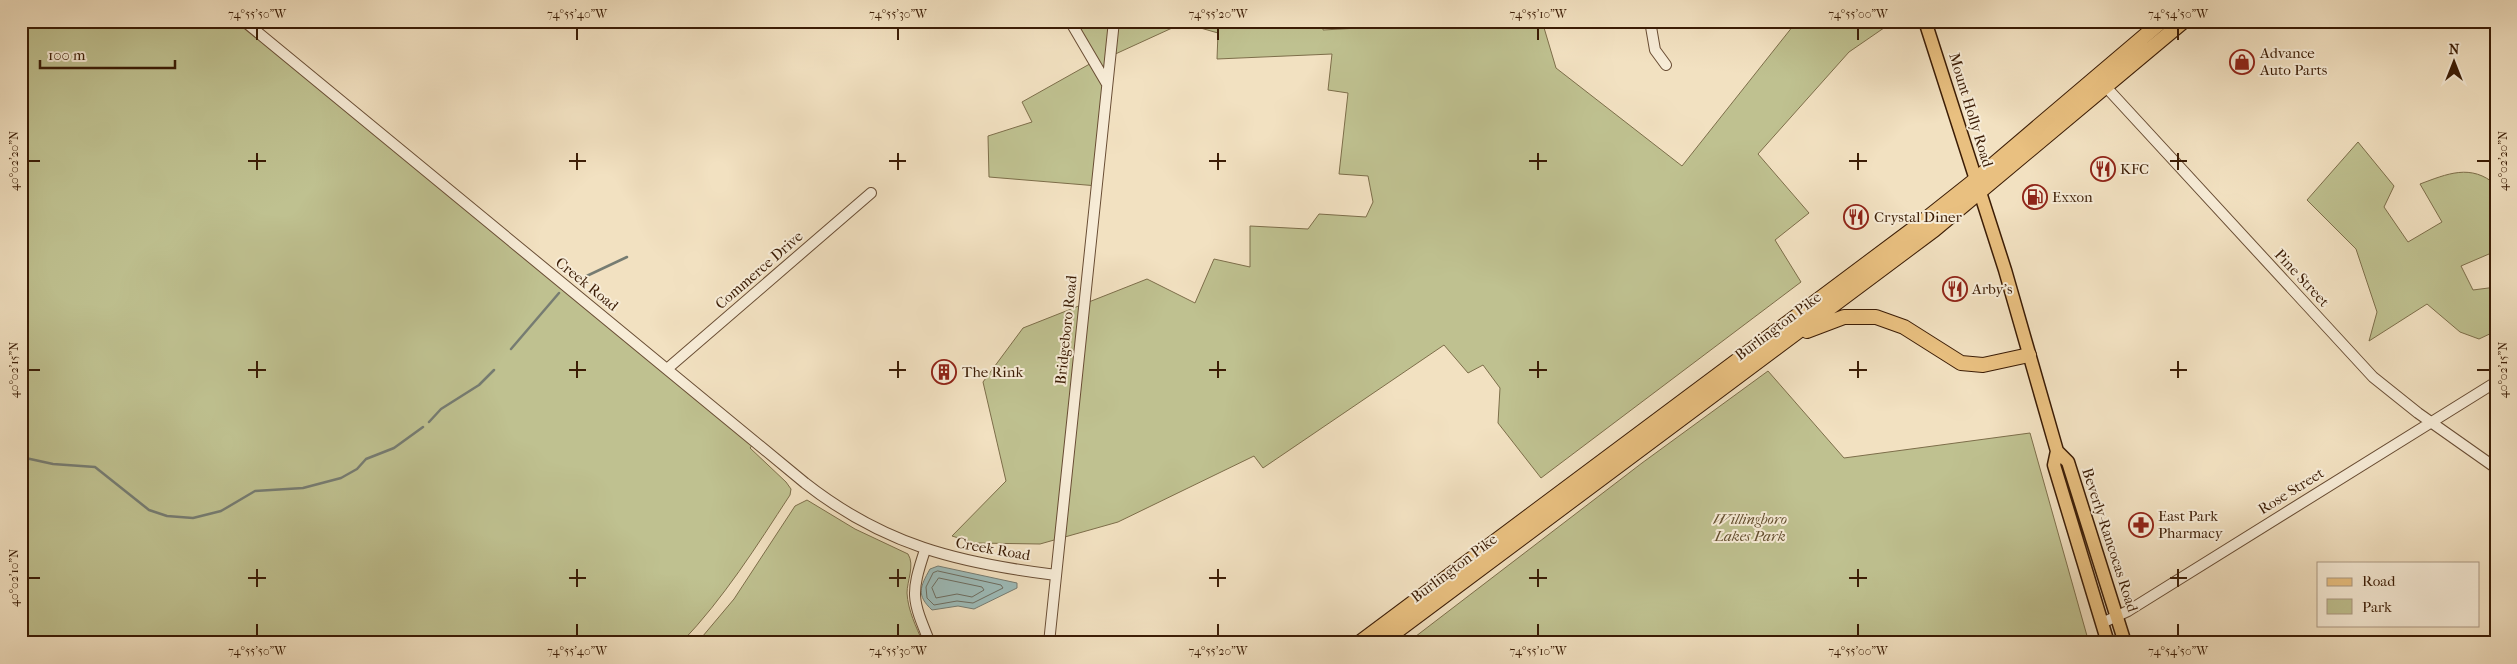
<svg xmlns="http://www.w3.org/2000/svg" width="2517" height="664" font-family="'IM FELL French Canon',serif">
<rect width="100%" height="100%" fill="#f2e1c1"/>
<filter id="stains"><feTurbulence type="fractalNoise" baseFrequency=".004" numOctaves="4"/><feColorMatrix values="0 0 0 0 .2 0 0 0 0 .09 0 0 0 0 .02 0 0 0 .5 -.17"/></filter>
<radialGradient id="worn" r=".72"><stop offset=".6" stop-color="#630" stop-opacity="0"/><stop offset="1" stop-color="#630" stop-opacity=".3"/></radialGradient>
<!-- green -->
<path fill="#bfc190" stroke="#7d6e4a" d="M21,21H244L755,442L750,448L786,482L791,489L790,495C756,547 724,598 681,643H21Z
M1071,21H1323V30L1485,21H1542L1556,68L1682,166L1797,21H1894L1849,52L1758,154L1809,213L1775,240L1801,282L1541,478L1498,423L1500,388L1483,365L1468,373L1444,345L1263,468L1254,456L1118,522L1040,544L975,543L952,536L1006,481L983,382L1023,328L1147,279L1195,303L1214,259L1250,267V226L1308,229L1319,214L1366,217L1373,202L1368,176L1339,174L1348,93L1328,90L1332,54L1217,59L1218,33L1183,23L1111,56L1098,186L989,177L988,136L1032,122L1022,102L1095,61Z
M2358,142L2394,186L2384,207L2408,242L2442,222L2420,184C2447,174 2471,163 2496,185V251L2461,266L2473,290L2496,287V331L2479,339L2460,332L2427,304L2369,341L2377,312L2356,249L2307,200Z
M1768,371L1844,458L2030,433L2089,643H1407L1642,463Z
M807,500L855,529L908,554C915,565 907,581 907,593C908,611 916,626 923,643H697L734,599L795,506Z"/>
<!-- water -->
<path fill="#9dbcba" stroke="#767c72" d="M938,566L1017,583V588L974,609L958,606L932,610C916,595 920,587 930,569Z"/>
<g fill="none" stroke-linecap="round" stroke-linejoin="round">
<!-- shore -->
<path stroke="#6c6c60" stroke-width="1" d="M938,571L1001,585L1003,588L973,603L957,601L934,605L927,598L926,587L933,573Z
M939,578L982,587L984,590L972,597L957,594L936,598L932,588Z"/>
<!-- stream -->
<path stroke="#767c72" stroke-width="2.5" d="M576,281L627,257
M511,349L559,293
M429,422L441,409L479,385L494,370
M21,457L53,464L95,467L149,510L167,516L193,518L221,511L255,491L303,488L341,478L357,469L366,459L394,448L423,427"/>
<defs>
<path id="minor" d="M244,21L805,483C884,545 958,563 1056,575
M1070,21L1107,84
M1650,21L1655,50L1666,65
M2106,87L2373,377L2418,413L2496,468
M667,369L871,193
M925,550C910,595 912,599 930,643
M2102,623L2128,611L2496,382
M1049,643L1114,21"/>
<path id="major" d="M1925,21L2005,270L2057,451L2068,462L2125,643
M2057,451L2054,465L2108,643"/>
<path id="highway" d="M1807,331L1844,317H1876L1904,327L1961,363L1983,365L2029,355
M1359,643L1917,226L1975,180L2162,21
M1381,643L1934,230L2184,21"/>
</defs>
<!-- minor casing -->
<use href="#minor" stroke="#694d34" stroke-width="12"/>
<!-- major casing -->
<use href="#major" stroke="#3b1c05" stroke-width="15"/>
<!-- highway casing -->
<use href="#highway" stroke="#3b1c05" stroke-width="16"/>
<!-- minor -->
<use href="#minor" stroke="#f7ecd7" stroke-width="10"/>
<!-- major -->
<use href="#major" stroke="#e9c080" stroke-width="12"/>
<!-- highway -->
<use href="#highway" stroke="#e9c080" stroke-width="14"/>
</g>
<!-- ticks -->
<path fill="none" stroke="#3b1c05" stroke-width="2" d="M257,28V40M577,28V40M898,28V40M1218,28V40M1538,28V40M1858,28V40M2178,28V40M257,153V170M577,153V170M898,153V170M1218,153V170M1538,153V170M1858,153V170M2178,153V170M28,161H40M248,161H266M569,161H586M889,161H906M1209,161H1226M1529,161H1547M1849,161H1867M2170,161H2187M2477,161H2490M257,361V378M577,361V378M898,361V378M1218,361V378M1538,361V378M1858,361V378M2178,361V378M28,370H40M248,370H266M569,370H586M889,370H906M1209,370H1226M1529,370H1547M1849,370H1867M2170,370H2187M2477,370H2490M257,569V587M577,569V587M898,569V587M1218,569V587M1538,569V587M1858,569V587M2178,569V587M28,578H40M248,578H266M569,578H586M889,578H906M1209,578H1226M1529,578H1547M1849,578H1867M2170,578H2187M257,624V636M577,624V636M898,624V636M1218,624V636M1538,624V636M1858,624V636M2178,624V636"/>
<!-- icons -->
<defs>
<symbol id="shop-ring" viewBox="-11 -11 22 22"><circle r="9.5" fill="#f7ecd7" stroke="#8f2418" stroke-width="1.5"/><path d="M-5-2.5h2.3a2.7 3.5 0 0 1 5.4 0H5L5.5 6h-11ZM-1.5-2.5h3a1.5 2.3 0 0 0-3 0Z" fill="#8f2418"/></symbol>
<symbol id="restaurant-ring" viewBox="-11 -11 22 22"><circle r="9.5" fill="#f7ecd7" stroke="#8f2418" stroke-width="1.5"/><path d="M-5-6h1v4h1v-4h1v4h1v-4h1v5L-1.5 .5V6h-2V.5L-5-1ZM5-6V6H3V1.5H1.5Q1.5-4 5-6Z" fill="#8f2418"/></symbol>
<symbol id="fuel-ring" viewBox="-11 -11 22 22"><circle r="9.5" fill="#f7ecd7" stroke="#8f2418" stroke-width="1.5"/><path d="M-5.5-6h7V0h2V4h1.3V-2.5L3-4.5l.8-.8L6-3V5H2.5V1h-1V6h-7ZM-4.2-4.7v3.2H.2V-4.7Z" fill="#8f2418"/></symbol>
<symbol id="building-ring" viewBox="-11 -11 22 22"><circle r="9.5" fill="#f7ecd7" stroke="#8f2418" stroke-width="1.5"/><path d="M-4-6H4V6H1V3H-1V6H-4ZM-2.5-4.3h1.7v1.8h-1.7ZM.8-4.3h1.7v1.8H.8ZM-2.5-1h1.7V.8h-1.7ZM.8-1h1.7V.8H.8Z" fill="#8f2418"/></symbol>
<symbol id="pharmacy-ring" viewBox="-11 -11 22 22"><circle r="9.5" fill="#f7ecd7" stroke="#8f2418" stroke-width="1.5"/><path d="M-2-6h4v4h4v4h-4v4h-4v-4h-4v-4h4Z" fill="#8f2418"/></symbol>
</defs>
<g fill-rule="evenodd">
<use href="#shop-ring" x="2228" y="48" width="28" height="28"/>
<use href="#restaurant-ring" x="2089" y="155" width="28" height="28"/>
<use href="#fuel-ring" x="2021" y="183" width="28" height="28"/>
<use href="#restaurant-ring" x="1842" y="203" width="28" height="28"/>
<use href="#restaurant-ring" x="1941" y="275" width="28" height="28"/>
<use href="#building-ring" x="930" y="358" width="28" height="28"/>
<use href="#pharmacy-ring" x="2127" y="511" width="28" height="28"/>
</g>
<g text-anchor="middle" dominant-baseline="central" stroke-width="4" stroke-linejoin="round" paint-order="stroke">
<!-- poi labels -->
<g font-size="15" fill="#3b1c05" stroke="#f7ecd7" text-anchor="start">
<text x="2260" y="53">Advance<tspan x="2260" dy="17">Auto Parts</tspan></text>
<text x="2120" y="169">KFC</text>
<text x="2052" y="197">Exxon</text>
<text x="1874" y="217">Crystal Diner</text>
<text x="1972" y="289">Arby's</text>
<text x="962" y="372">The Rink</text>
<text x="2158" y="516">East Park<tspan x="2158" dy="17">Pharmacy</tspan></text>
</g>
<!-- street labels -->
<g font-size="15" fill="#3b1c05" stroke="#f7ecd7">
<text transform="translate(1971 110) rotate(73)">Mount Holly Road</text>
<text transform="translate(759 270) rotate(-41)">Commerce Drive</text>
<text transform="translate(2302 278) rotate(47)">Pine Street</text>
<text transform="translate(587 284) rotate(39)">Creek Road</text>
<text transform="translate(1778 326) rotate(-37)">Burlington Pike</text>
<text transform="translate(1066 330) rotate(-84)">Bridgeboro Road</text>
<text transform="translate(2291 491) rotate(-32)">Rose Street</text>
<text transform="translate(2110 540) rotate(72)">Beverly-Rancocas Road</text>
<text transform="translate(993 549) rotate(10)">Creek Road</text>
<text transform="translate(1454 568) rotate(-37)">Burlington Pike</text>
</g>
<!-- park labels -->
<g font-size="15" font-style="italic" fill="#634e2f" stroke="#f7ecd7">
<text x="1750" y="519">Willingboro<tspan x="1750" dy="17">Lakes Park</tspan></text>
</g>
</g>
<!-- margin -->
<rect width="2517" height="664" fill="none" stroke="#f2e1c1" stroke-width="55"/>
<!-- legend -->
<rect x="2317" y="562" width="162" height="65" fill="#f7ecd7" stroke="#ac9983"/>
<rect x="2327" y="578" width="25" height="8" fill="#e9c080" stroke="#ac9983"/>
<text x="2362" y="586" font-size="15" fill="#3b1c05">Road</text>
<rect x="2327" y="599" width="25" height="15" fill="#bfc190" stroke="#ac9983"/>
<text x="2362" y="612" font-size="15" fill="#3b1c05">Park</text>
<!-- north arrow -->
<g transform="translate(2454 62)" stroke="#f7ecd7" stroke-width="4" paint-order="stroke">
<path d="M0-4L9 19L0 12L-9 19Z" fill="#3b1c05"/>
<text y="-8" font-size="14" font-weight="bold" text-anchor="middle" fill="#3b1c05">N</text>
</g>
<!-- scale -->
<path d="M40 60v8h135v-8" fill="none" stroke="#3b1c05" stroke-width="2.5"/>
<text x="48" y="60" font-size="15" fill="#3b1c05" stroke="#f7ecd7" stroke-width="4" paint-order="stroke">100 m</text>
<rect x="28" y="28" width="2462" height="608" fill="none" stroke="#3b1c05" stroke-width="2"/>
<g font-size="12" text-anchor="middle" fill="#3b1c05">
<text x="257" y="18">74°55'50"W</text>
<text x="577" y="18">74°55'40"W</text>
<text x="898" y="18">74°55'30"W</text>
<text x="1218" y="18">74°55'20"W</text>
<text x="1538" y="18">74°55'10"W</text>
<text x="1858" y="18">74°55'00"W</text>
<text x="2178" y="18">74°54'50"W</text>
<text transform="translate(14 161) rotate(-90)" y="4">40°02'20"N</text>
<text transform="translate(2503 161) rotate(-90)" y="4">40°02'20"N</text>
<text transform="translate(14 370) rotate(-90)" y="4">40°02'15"N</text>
<text transform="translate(2503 370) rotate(-90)" y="4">40°02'15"N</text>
<text transform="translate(14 578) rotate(-90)" y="4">40°02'10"N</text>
<text x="257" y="655">74°55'50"W</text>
<text x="577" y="655">74°55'40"W</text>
<text x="898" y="655">74°55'30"W</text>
<text x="1218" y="655">74°55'20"W</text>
<text x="1538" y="655">74°55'10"W</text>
<text x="1858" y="655">74°55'00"W</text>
<text x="2178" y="655">74°54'50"W</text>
</g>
<rect width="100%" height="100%" filter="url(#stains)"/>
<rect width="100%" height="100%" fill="url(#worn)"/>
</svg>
